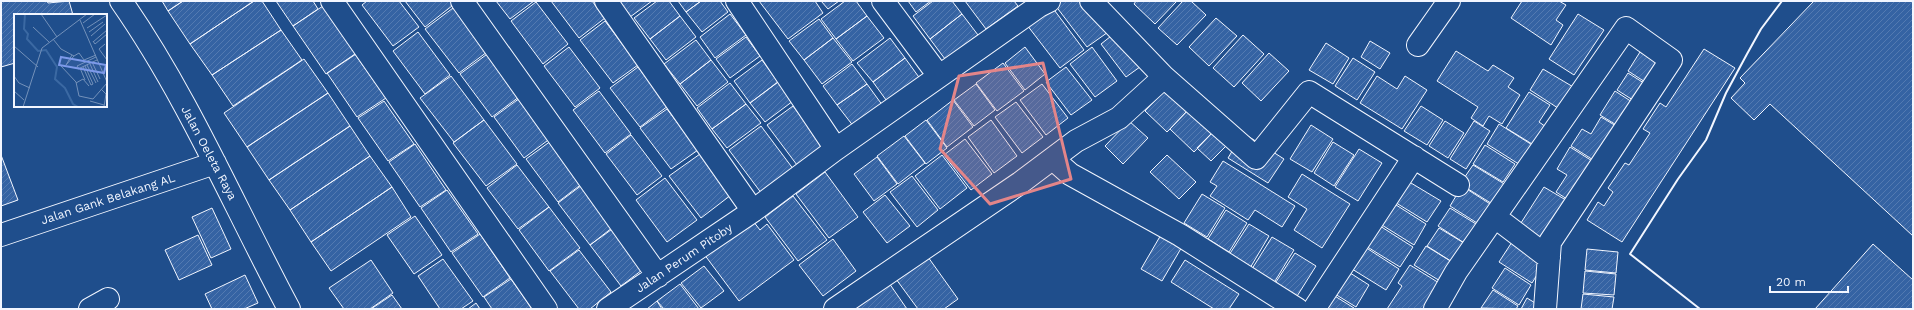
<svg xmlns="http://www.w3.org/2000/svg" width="1914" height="310" font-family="'Work Sans',sans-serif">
<defs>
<pattern id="building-hatch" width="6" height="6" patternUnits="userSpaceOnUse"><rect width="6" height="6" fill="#3563a3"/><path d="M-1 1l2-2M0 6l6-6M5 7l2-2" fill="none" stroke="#537ab1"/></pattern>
</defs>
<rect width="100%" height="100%" fill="#1f4e8c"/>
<!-- building -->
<path fill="url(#building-hatch)" stroke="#f2f6ff" d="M1,1H47L48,3L69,1L73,15H15V63L1,67Z
M162,1H183L168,11Z
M183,1H254L190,44L168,11Z
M254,1H262L281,30L212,75L190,44Z
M276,1H313L318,9L293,26Z
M367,1H399L419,27L393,46L362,5Z
M405,1H456L457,2L425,27Z
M496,1H534L510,19Z
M551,1H592L605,18L579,38Z
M618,1H652L630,17Z
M657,1H669L680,16L650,39L634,18Z
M678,1H701L686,12Z
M701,1H720L728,12L702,32L686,12Z
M759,1H815L823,13L788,39Z
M821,1H839L828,9Z
M845,1H856L867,16L836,39L821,19Z
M908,1H931L916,12Z
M933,1H952L962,14L930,39L913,16Z
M965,1H1014L1018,6L986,29Z
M1061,1H1089L1111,30L1087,47L1055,5Z
M1136,1H1177L1155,24L1134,4Z
M1183,1H1191L1206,15L1177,45L1158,28Z
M1522,1H1559L1566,5L1556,20L1563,25L1551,45L1511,18Z
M1814,1H1913V236L1770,104L1754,120L1731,98L1745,83L1740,78Z
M536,2L568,44L543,64L511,21Z
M457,5L491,49L459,73L425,29Z
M323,6L356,54L326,74L293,26Z
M1052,7L1084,50L1060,68L1027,25Z
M730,14L746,35L715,58L700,37Z
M962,14L978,35L945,59L930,39Z
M1578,14L1604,30L1574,75L1549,59Z
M680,16L696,37L666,60L650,39Z
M867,16L884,38L853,61L836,39Z
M1216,18L1237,36L1209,66L1189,47Z
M819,19L833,38L804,60L789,41Z
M605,21L638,65L613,83L580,40Z
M1125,25L1151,59L1126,77L1101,44Z
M281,30L302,60L233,106L212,75Z
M418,32L450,75L425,94L393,51Z
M1243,35L1264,54L1234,87L1213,68Z
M746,37L760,56L730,78L716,59Z
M833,38L852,62L822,84L804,60Z
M890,38L905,58L873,82L857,63Z
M696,40L711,60L680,84L664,64Z
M1370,41L1390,53L1380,69L1361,57Z
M1326,43L1349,58L1333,84L1309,70Z
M569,47L600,88L575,107L544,66Z
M1025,47L1045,74L1025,90L1005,63Z
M1092,47L1117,81L1095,97L1070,64Z
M1704,49L1735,68L1622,242L1587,220L1598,202L1604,206L1613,192L1608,188L1625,163L1629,165L1650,133L1643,129L1660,103L1666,107Z
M1456,51L1488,71L1493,65L1514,78L1508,87L1520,95L1502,124L1489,116L1483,126L1471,118L1478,107L1437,81Z
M490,52L523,94L492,117L460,74Z
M1640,52L1668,70L1656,89L1628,71Z
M1269,53L1289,71L1261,101L1242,83Z
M355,54L386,98L357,117L327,73Z
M905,58L921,80L889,104L873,82Z
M1353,58L1375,72L1357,100L1335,86Z
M304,59L328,93L247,147L224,113Z
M711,60L728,82L697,106L680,84Z
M762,60L778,82L750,103L734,81Z
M1003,63L1024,91L997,111L976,83Z
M852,64L867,84L837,105L823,86Z
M638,67L668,106L640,127L610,88Z
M1066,67L1092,100L1071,115L1046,82Z
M1543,69L1575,88L1561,110L1530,90Z
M1628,73L1655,90L1644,107L1617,90Z
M451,76L484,120L454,142L420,98Z
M1377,76L1397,89L1405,76L1427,90L1402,129L1360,103Z
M778,82L793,101L765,122L750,103Z
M730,83L746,104L712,129L697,108Z
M867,84L883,106L854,127L837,105Z
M976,84L995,110L974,126L954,100Z
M1042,84L1068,118L1046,135L1020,100Z
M1168,87L1191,107L1167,132L1145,111Z
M599,91L631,134L605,153L573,110Z
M1615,91L1643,109L1628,132L1600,115Z
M1529,92L1550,105L1539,122L1549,129L1537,147L1506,128Z
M328,93L350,126L269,180L247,147Z
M524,95L555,135L524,158L494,117Z
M953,100L973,127L947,147L927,120Z
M384,101L414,144L388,161L358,118Z
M1016,102L1043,137L1022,153L995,117Z
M746,104L761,123L727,148L712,129Z
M793,106L823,146L797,165L767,125Z
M1421,106L1443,120L1427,145L1404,131Z
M1191,107L1215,130L1194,152L1170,129Z
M667,109L698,150L671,169L640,128Z
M1601,117L1628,133L1606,168L1571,146L1582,129L1591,134Z
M484,120L517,164L486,186L453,143Z
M926,120L947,148L926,164L905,136Z
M991,120L1017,156L994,173L968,137Z
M1129,121L1148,138L1123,164L1105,146Z
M1445,121L1464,133L1448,158L1429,146Z
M1474,121L1490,131L1466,169L1450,159Z
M1499,124L1537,148L1525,168L1487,144Z
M1311,125L1333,139L1312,172L1290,159Z
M350,126L370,156L290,210L269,180Z
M761,126L794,170L762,194L729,150Z
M1215,130L1229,143L1211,161L1197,148Z
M1243,133L1284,159L1268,183L1228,158Z
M631,135L662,176L637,195L606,154Z
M904,136L925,163L898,184L877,156Z
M555,138L587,180L558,202L526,159Z
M965,139L992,174L971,190L944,155Z
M1333,142L1354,155L1334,186L1314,173Z
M415,144L446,190L420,207L389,162Z
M1485,145L1515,164L1503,182L1473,164Z
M1570,147L1605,169L1581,208L1556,192L1567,175L1557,169Z
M1359,149L1382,163L1358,201L1335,187Z
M700,154L731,195L701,218L669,176Z
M1,155L18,200L1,206Z
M942,155L967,188L940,209L915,176Z
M1167,155L1196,182L1179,199L1150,172Z
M370,156L392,187L311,242L290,210Z
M877,157L897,184L874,201L854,174Z
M1223,161L1295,206L1282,227L1255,210L1248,220L1210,196L1217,186L1210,182Z
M517,165L549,207L518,229L487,188Z
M1473,165L1506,185L1494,205L1460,184Z
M825,172L858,217L829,238L796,194Z
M1302,174L1350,204L1322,248L1294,230L1307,209L1288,197Z
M912,176L938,210L917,227L890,192Z
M665,178L697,220L667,242L636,200Z
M1406,180L1441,201L1427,222L1393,201Z
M586,182L617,224L590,245L558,203Z
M1462,186L1498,209L1485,228L1450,206Z
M392,187L411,217L331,271L311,242Z
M1544,187L1581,209L1556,250L1519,226Z
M447,190L478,234L451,252L421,208Z
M1202,194L1225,208L1207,237L1184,223Z
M885,195L910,226L887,243L863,212Z
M793,196L827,240L798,261L765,217Z
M1382,196L1426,224L1414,245L1369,217Z
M549,207L580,248L549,271L519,230Z
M212,208L231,249L211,258L192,217Z
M1450,208L1481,227L1469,246L1438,226Z
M1226,210L1247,223L1229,252L1208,239Z
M415,216L442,255L414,274L387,235Z
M1369,219L1413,247L1400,267L1356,240Z
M753,221L760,230L767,224L794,260L739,301L701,250Z
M1249,224L1269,236L1250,268L1229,255Z
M615,227L646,267L621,286L590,245Z
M1439,228L1469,246L1457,265L1427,246Z
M1162,233L1183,245L1162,281L1141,269Z
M480,234L510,278L483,297L452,253Z
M198,235L212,265L179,280L165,250Z
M1272,237L1294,250L1272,286L1250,272Z
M833,239L856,271L823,296L799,265Z
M1512,242L1545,262L1532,283L1499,262Z
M1873,244L1913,280V309H1815Z
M1426,246L1457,265L1445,284L1414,265Z
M1365,247L1399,269L1386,290L1352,269Z
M1587,249L1618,252L1616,273L1585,270Z
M579,250L611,292L590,309H579L550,271Z
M1295,253L1316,266L1294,301L1272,288Z
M928,257L958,299L944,309H918L896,279Z
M443,259L473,301L461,309H440L418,276Z
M371,260L393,293L370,309H344L329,288Z
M1185,260L1239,294L1229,309H1214L1171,282Z
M1336,264L1369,285L1356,307L1322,286Z
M1410,265L1444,286L1429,309H1387L1402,286L1398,283Z
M704,266L724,291L701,308L681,283Z
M1505,268L1531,285L1519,305L1492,288Z
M1585,271L1616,274L1614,295L1583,293Z
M245,275L258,303L244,309H212L205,294Z
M511,279L532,309H492L484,297Z
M889,283L907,309H850Z
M680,284L699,309H664L657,301Z
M1322,288L1354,308V309H1309Z
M1493,290L1518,306L1516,309L1481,308Z
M1583,294L1614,297L1612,309H1581Z
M392,295L402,309H371Z
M1527,298L1545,309H1521Z
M657,301L662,309H647Z
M476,303L480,309H468Z"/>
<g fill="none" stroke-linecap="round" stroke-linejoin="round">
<defs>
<path id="minor" d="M121,1C188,97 234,206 289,309
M332,1L546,309
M462,1L658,276
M606,1L753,211
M737,1L836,149
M883,1L939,76
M1418,45L1449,1
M1164,77L1256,158L1309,92L1458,185
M1053,159L1070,174L1180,235L1297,309
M1495,217L1549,258
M1,235L215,163
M90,309L108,299
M608,309L753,211L836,149L1039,6L1049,1
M835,309L1020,183L1076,141L1119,118L1164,77L1091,1
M1314,309L1414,157
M1435,309L1456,272L1626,28L1671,60L1550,242L1545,309"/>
</defs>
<!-- minor casing -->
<use href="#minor" stroke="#f2f6ff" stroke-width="24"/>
<!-- minor -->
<use href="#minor" stroke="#1f4e8c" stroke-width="22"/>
<!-- wall -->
<path stroke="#f2f6ff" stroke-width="2" d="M1700,309L1630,254L1678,179L1706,140L1726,93L1747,54L1761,29L1782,1"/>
</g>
<!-- marked area -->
<path fill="#e38589" fill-opacity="0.2" stroke="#e38589" stroke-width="3" stroke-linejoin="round" d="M1043,63L1071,179L990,204L940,149L959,76Z"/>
<g text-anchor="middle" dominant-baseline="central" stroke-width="3" stroke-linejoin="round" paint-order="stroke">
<!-- street labels -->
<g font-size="12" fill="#f2f6ff" stroke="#1f4e8c">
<text transform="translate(209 153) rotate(62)">Jalan Oeleta Raya</text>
<text transform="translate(108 199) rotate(-18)">Jalan Gank Belakang AL</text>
<text transform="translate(684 258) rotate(-34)">Jalan Perum Pitoby</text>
</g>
</g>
<!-- overview -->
<g transform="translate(14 14)">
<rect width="93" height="93" fill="#1f4e8c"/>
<path fill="none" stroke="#3b69a3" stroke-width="2" d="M11,0L10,15L14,20L13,25L24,37L32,36L43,53L41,65L51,74L59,90L64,93"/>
<path fill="none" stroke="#7391ba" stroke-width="1" d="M27,0L43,23M66,6L93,68M69,9L81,0M19,13L35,28M73,14L93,1M75,18L89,8M77,22L91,10M39,25L47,35L60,42L65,39L70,46L82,41M79,27L81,30L93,20M79,28L93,16M91,30L85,35L93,46M0,32L24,53M58,41L52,51L60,42M78,48L86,65M76,50L84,68M73,51L82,69M47,52L62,68L65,82L79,85L93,69M69,53L77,71L79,70L71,52M66,54L71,66M64,55L83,46M65,55L63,52L82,43M0,62L5,69L16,74M62,69L69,65L75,72M87,75L92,80L90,93M0,77L10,86M76,87L90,91M9,93L28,34L73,0"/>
<path fill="#7d9aea" fill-opacity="0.15" stroke="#7d9aea" stroke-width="2" d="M47,43L92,51L90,59L45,51Z"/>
<rect width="93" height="93" fill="none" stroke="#f2f6ff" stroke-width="2"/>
</g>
<!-- border -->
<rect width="1914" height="310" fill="none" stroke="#f2f6ff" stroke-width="4"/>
<!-- scale -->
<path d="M1770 286v6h78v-6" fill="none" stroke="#f2f6ff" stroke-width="2"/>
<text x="1776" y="286" font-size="12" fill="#f2f6ff" stroke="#1f4e8c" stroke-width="3" paint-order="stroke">20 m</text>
</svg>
